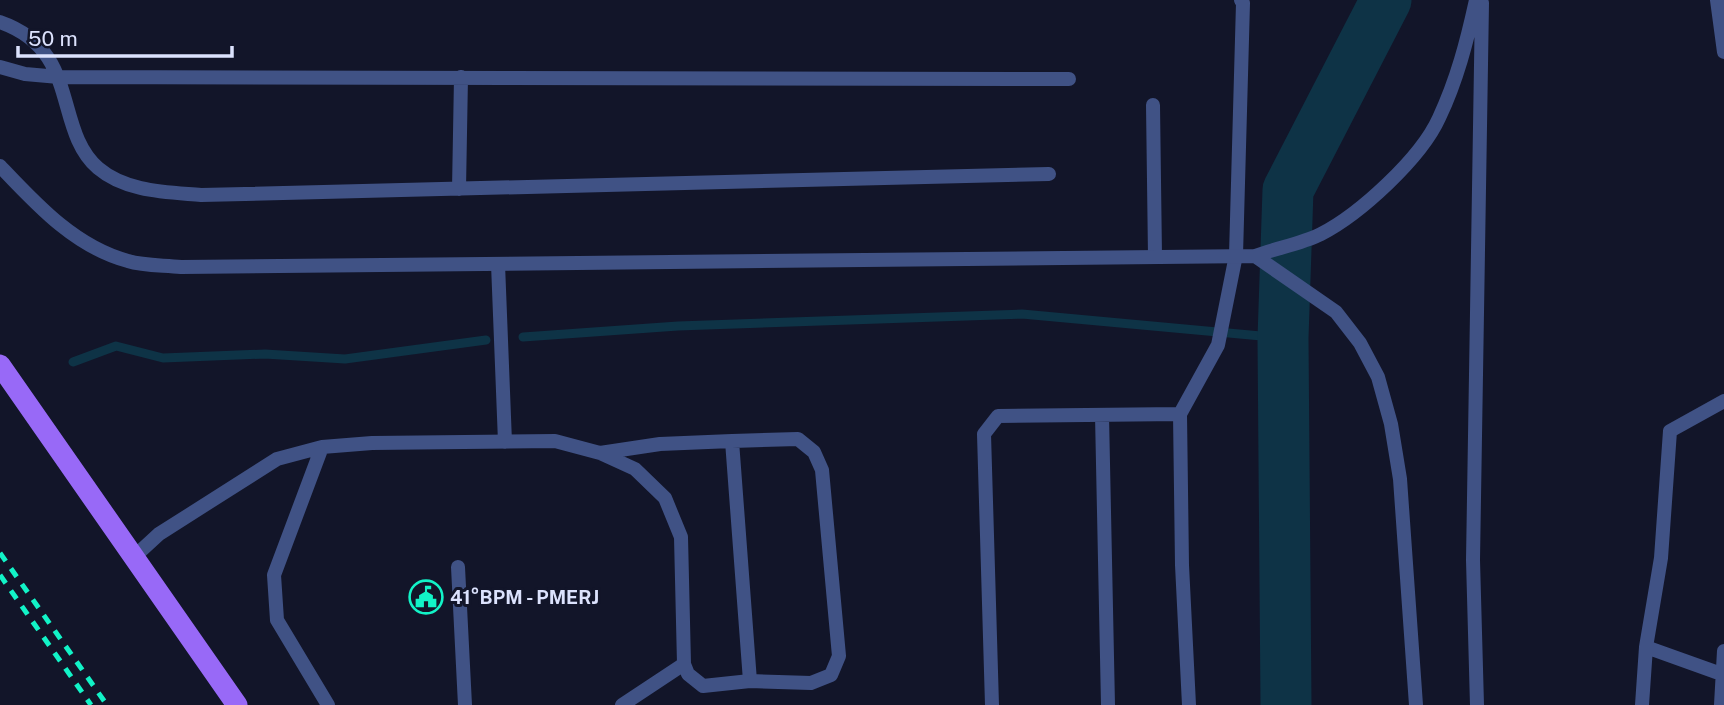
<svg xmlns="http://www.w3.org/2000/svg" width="1724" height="705" font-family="'Public Sans',sans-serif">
<rect width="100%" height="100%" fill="#121529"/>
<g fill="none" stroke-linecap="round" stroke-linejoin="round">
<!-- stream -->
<path stroke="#0e3346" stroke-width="9" d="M523,337L678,326L1022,314L1283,338
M73,362L116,346L163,358L265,354L345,359L486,340"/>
<!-- river -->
<path stroke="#0e3346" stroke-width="51" d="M1286,705L1283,338L1288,190L1386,0"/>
<!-- service -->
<path stroke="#405285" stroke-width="14" d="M0,22C81,50 53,129 98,168C126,192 167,192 201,195L1049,174
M0,67L25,74L59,77L1069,79
M1153,105L1155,256
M459,189L461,77
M498,264L505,442
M1102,415L1108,705
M732,441L798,439L814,452L822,470L839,656L831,675L811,683L750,681
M322,447L274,575L277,620L328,705
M134,557L159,534L277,459L322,447L372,443L555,441L600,453L635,469L665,498L681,537L684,664L688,674L703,686L750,681L732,441L660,444L600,453
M458,567L465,705
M622,705L684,664
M992,705L984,434L998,416L1180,414
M1189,705L1182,565L1180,414L1218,345L1236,255L1243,3L1241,0"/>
<!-- minor -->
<path stroke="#405285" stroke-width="14" d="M1717,0L1724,52
M1646,647L1724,675
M1642,705L1646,647L1661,558L1670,431L1724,401
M1721,705L1724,651"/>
<!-- tertiary -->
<path stroke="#405285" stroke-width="14" d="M0,166C36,204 75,247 128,261C144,266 164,265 181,267L1255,256C1276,248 1301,244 1321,234C1360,214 1421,158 1439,118C1457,80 1467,41 1476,0
M1255,256L1336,312L1360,343L1378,377L1391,424L1400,479L1416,705
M1477,705L1473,560L1482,3"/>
<!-- primary -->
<path stroke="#9869f7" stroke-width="21" d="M0,365L237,705"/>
<!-- rail -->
<path stroke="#12f3c7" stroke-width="5" stroke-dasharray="10 9" stroke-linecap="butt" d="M0,553L107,705
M0,575L91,705"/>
</g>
<!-- icons -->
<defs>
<symbol id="civic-ring" viewBox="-11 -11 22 22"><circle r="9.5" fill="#121529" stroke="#12f3c7" stroke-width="1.5"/><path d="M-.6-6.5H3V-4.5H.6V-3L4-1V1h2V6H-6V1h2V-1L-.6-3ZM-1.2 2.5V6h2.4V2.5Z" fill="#12f3c7"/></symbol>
</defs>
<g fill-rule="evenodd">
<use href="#civic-ring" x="407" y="578" width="38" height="38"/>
</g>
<g text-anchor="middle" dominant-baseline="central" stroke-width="6" stroke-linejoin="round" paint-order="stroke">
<!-- poi labels -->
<g font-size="19" font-weight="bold" fill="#dce2fd" stroke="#121529" text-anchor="start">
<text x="450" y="597">41°BPM - PMERJ</text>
</g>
</g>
<!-- scale -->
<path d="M18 46v10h214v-10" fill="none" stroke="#dce2fd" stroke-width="3.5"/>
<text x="28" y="46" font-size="21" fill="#dce2fd" stroke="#121529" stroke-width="5" paint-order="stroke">50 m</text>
</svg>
